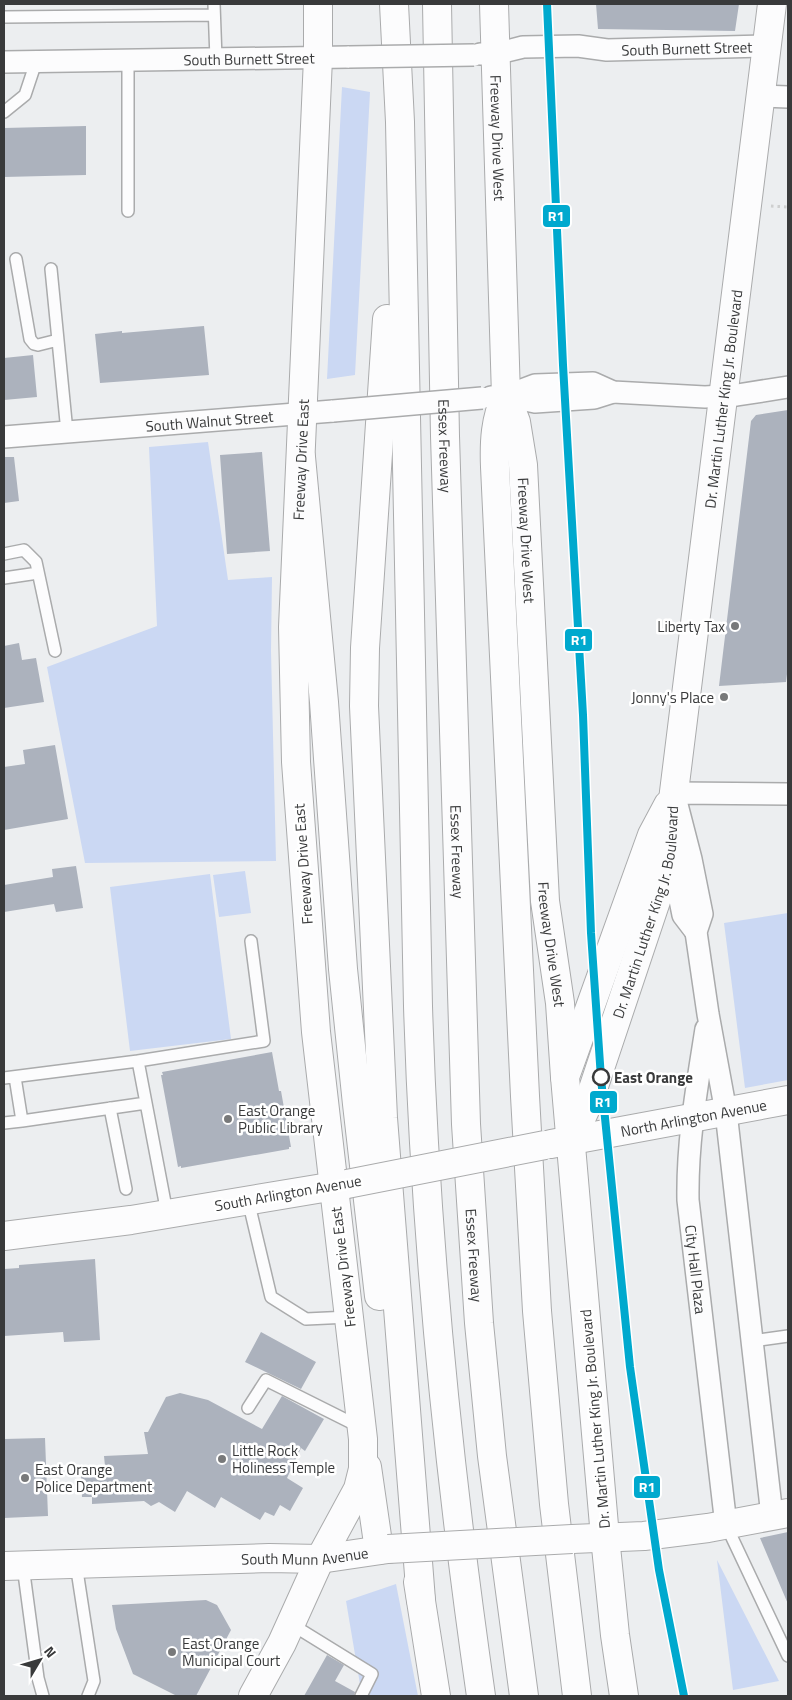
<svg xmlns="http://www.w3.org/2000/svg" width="792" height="1700" font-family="'Titillium Web',sans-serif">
<rect width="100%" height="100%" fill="#eceef0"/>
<!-- green -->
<path fill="#cbd8f3" d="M342,87L370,92L355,375L327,379Z
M208,442L228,580L272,577L271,651L276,861L85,863L47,667L157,626L149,447Z
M245,871L251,913L219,917L213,875Z
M210,874L231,1039L130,1051L110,887Z
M788,913V1080L745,1088L724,923Z
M717,1560L779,1681L733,1690Z
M396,1584L418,1696H362L346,1601Z"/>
<!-- building -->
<path fill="#acb2bd" d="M596,4H739L735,31L598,29Z
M86,126V175L4,177V128Z
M204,326L209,375L100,383L95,334L122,331V333Z
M33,355L37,397L4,400V358Z
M788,410V666L786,682L719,686L751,421L756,415Z
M262,452L270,551L227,554L220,455Z
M4,457H14L19,501L4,503Z
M19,643L22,660L36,658L44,702L4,708V646Z
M55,745L68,819L4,830V767L25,764L23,750Z
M76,866L83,908L56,912L54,904L4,912V885L53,877L52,869Z
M272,1052L279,1091H281L291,1147H289V1149L181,1168V1166L178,1167L161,1075H163L162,1072Z
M95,1259L100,1340L64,1342L63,1332L4,1336V1269L19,1268V1265Z
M261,1332L316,1362L301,1389L245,1362Z
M180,1393L208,1400L262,1429L282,1396L324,1419L305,1451L301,1448L287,1478L303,1488L290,1511L280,1505L274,1516L265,1512L260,1520L221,1497L215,1508L187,1491L175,1512L159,1502L151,1506L144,1501L92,1504V1497H82L81,1475L90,1474L89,1467L105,1466L104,1456L148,1454L144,1432H148L166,1397Z
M45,1438L48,1516L4,1518V1439Z
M788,1532V1604L760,1538Z
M206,1600L217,1605L231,1630L196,1696H177L133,1674L116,1629L112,1605Z
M327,1655L344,1665L335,1681L355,1692L354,1696H304Z"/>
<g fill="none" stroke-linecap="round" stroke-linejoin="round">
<defs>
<path id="lane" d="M214,4L216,59
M4,17L214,15
M128,61V211
M4,112L25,95L36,62
M16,259L30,339L34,344L38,345L58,340
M51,269L67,432
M4,554L24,550L36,562L55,651
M4,578L38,573
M138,1061L167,1213
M4,1078L138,1061L264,1041L251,941
M110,1108L126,1189
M22,1121L146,1103
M4,1123L22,1121L15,1077
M248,1200L271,1297L306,1319L349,1317
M752,1341L788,1336
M248,1408L266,1380L360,1427
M726,1525L788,1656
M76,1564L94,1681L88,1696
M23,1566L38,1678L43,1696
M291,1624L372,1674L361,1696"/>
<g id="street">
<path id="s1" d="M480,54H495L523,47L578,46L607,50L766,46"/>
<path id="s2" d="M4,62L349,57"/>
<path d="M760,96L788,97"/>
<path d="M506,396L535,402L594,398L613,392"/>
<path d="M491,397L506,396L535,385L593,383L613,392L705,397L737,395L788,387"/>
<path id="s3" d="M4,437L333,411"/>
<path d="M671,855L683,915L696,932"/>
<path id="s4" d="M706,1029C697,1086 687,1142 688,1200L726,1525"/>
<path d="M772,1516L726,1112L708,1014L696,932L702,914L691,859L674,793L788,794"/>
</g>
<g id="secondary">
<path id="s5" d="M494,4L506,396L516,422L523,465L545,901L560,1003L565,1077"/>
<path id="s6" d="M551,1144L788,1100"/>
<path d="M4,1236L131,1220L347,1184"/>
<path d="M367,1467L379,1550"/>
<path d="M572,1539L644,1536L708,1528L788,1513"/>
<path id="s7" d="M4,1566L269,1558L320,1559L388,1549"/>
<path id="s8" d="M253,1696L282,1643L320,1559L358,1489L363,1469V1439L316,1032L296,762L293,627L318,58V4"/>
</g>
<g id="primary">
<path id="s9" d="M571,1141L589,1101L665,874L670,848L672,808L772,4"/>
<path d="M624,1696L615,1635L605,1537L565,1077L652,835L668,805"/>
</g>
<g id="highway">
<path d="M394,4L400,122L418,1006C425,1237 448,1467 481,1696"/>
<path id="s10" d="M437,4L445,436L466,1124L479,1323L492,1456L524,1696"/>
<path d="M387,319L365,648L364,706L383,1118L421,1600"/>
<path d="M506,396C495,419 494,442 495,467L525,1096L537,1311L554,1504L577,1696"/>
<path d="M301,457L324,702L343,969L357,1104L379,1296"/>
<path d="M418,1582L436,1696"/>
</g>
</defs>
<!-- lane casing -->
<use href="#lane" stroke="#aaabac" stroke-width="14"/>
<!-- street casing -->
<use href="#street" stroke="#aaabac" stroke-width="24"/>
<!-- secondary casing -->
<use href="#secondary" stroke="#aaabac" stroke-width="30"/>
<!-- primary casing -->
<use href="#primary" stroke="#aaabac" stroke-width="30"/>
<!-- highway casing -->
<use href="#highway" stroke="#aaabac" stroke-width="30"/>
<!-- path -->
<path stroke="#cecfcf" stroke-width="3" stroke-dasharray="2.5 4" stroke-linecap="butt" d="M771,206L788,207"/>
<!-- lane -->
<use href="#lane" stroke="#fcfcfd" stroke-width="11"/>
<!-- street -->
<use href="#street" stroke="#fcfcfd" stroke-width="21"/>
<!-- secondary -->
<use href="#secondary" stroke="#fcfcfd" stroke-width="28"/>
<!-- primary -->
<use href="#primary" stroke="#fcfcfd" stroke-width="28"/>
<!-- highway -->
<use href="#highway" stroke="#fcfcfd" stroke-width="28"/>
<defs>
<path id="street-bridge" d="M349,57L474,55
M333,411L482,398"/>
<path id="secondary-bridge" d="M347,1184L545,1145
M388,1549L572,1539"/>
</defs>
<!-- street-bridge casing -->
<use href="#street-bridge" stroke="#aaabac" stroke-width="24" stroke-linecap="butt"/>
<!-- secondary-bridge casing -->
<use href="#secondary-bridge" stroke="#aaabac" stroke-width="30" stroke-linecap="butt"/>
<!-- street-bridge -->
<use href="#street-bridge" stroke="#fcfcfd" stroke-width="21"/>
<!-- secondary-bridge -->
<use href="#secondary-bridge" stroke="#fcfcfd" stroke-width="28"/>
<defs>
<path id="rail-1" d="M547,4L563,365L583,715L591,933L601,1078L630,1367L659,1570L684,1696"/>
</defs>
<!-- rail-1 casing -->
<use href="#rail-1" stroke="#fff" stroke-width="11"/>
<!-- rail-1 -->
<use href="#rail-1" stroke="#00a9ce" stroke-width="8"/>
</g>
<!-- markers -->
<g fill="#78797a" stroke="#fff" stroke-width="2">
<circle cx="735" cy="626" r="5"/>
<circle cx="724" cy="697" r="5"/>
<circle cx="228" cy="1119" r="5"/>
<circle cx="222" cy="1459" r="5"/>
<circle cx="25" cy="1478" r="5"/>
<circle cx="172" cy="1652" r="5"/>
</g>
<circle fill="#fff" stroke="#393a3b" stroke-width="2.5" cx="601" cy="1077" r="8"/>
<g text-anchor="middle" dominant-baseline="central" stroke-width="5" stroke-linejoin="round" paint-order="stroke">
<!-- street labels -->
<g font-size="15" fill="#393a3b" stroke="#fff">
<text stroke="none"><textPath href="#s1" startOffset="208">South Burnett Street</textPath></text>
<text stroke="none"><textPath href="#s2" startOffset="245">South Burnett Street</textPath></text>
<text stroke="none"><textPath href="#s5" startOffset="134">Freeway Drive West</textPath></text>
<text stroke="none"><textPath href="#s9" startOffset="762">Dr. Martin Luther King Jr. Boulevard</textPath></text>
<text stroke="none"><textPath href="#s3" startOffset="206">South Walnut Street</textPath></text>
<text stroke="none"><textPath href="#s10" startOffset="442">Essex Freeway</textPath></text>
<text stroke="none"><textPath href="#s8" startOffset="1266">Freeway Drive East</textPath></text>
<text stroke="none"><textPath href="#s5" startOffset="539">Freeway Drive West</textPath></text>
<text stroke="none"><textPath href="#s10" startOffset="848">Essex Freeway</textPath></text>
<text transform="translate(303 864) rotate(-94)">Freeway Drive East</text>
<text stroke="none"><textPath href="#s9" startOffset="242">Dr. Martin Luther King Jr. Boulevard</textPath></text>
<text stroke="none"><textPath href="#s5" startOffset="944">Freeway Drive West</textPath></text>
<text stroke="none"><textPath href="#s6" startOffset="145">North Arlington Avenue</textPath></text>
<text transform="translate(288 1193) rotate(-10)">South Arlington Avenue</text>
<text stroke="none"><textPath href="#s10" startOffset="1252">Essex Freeway</textPath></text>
<text transform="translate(343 1267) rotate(-97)">Freeway Drive East</text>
<text stroke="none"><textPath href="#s4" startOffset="242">City Hall Plaza</textPath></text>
<text transform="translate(595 1419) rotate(-95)">Dr. Martin Luther King Jr. Boulevard</text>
<text stroke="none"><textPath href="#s7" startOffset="301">South Munn Avenue</textPath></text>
</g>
<!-- poi labels -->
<g font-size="15" fill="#393a3b" stroke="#fff" text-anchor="start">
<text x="725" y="626" text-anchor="end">Liberty Tax</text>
<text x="714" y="697" text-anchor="end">Jonny's Place</text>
<text x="238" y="1110">East Orange<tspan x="238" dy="17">Public Library</tspan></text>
<text x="232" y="1450">Little Rock<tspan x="232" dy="17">Holiness Temple</tspan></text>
<text x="35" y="1469">East Orange<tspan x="35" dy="17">Police Department</tspan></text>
<text x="182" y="1643">East Orange<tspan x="182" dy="17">Municipal Court</tspan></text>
</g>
<!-- stop labels -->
<g font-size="15" font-weight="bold" fill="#393a3b" stroke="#fff" text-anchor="start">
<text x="614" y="1077">East Orange</text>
</g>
</g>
<g stroke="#fff" stroke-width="2">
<rect x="542" y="204" width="29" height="24" rx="5" fill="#00a9ce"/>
<rect x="564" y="628" width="29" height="24" rx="5" fill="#00a9ce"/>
<rect x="589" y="1090" width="29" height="24" rx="5" fill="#00a9ce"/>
<rect x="633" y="1475" width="28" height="24" rx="5" fill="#00a9ce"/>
</g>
<g font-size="14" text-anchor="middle" font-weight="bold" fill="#fff">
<text x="556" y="221">R1</text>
<text x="579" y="645">R1</text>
<text x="603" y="1107">R1</text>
<text x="647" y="1492">R1</text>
</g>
<!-- border -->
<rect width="792" height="1700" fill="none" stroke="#393a3b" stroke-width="10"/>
<!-- north arrow -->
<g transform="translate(40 1660) rotate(52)" stroke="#ffffff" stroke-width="4" paint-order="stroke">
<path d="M0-4L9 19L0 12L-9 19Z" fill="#393a3b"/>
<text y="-8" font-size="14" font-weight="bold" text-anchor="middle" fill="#393a3b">N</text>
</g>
</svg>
